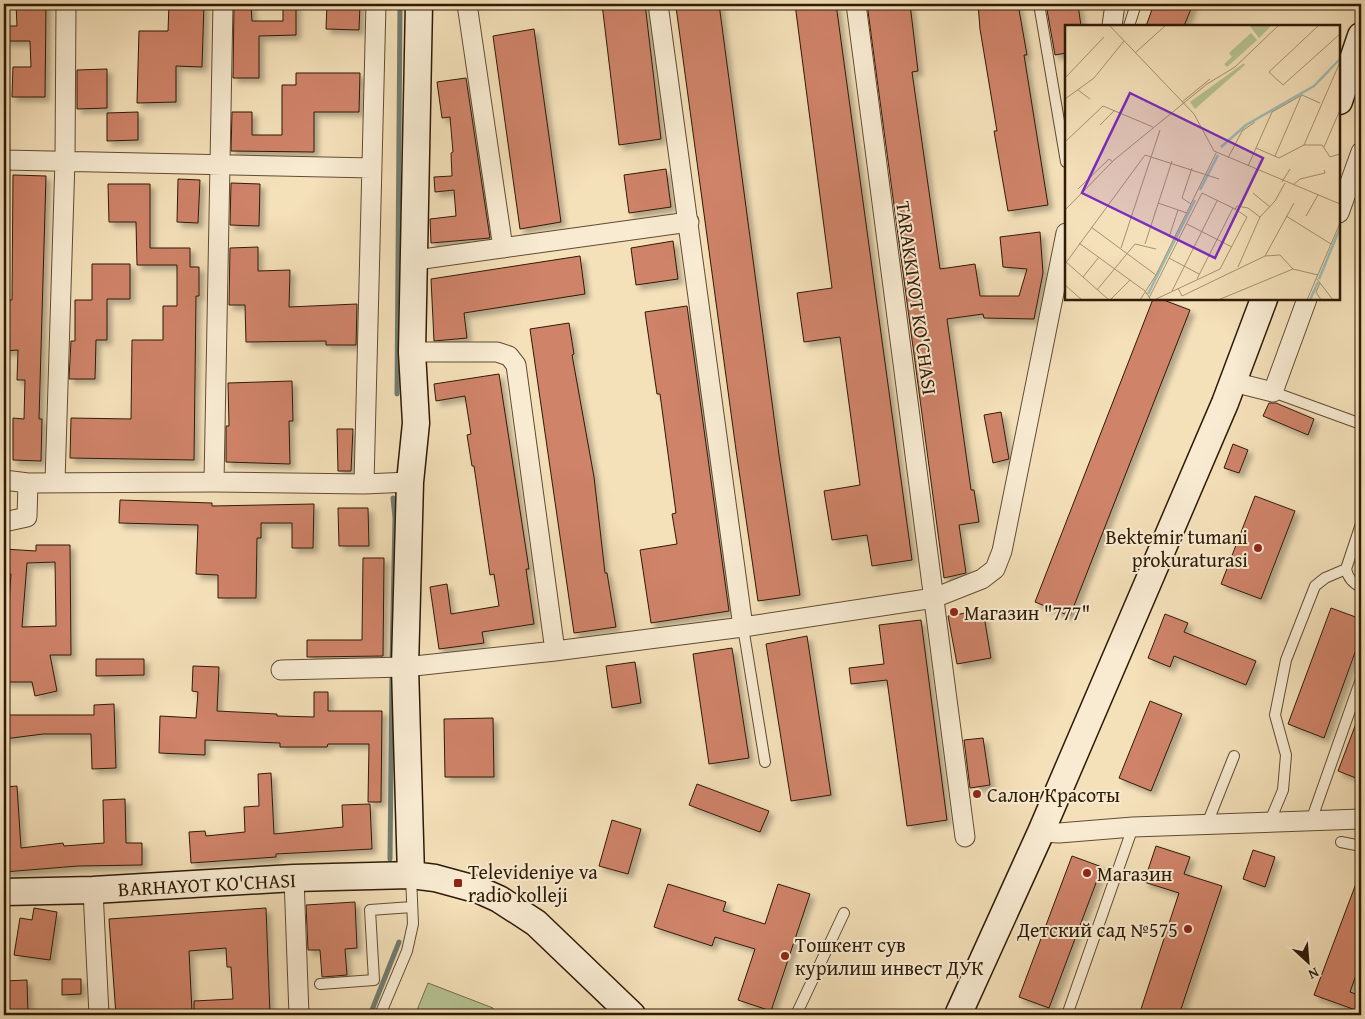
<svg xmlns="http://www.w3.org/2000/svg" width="1365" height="1019" font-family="'Gentium Book Plus',serif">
<defs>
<filter id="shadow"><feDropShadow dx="4.5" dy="4.5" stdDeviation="2.5" flood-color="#0004"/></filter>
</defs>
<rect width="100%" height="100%" fill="#f4e0b9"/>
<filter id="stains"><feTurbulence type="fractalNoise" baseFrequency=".004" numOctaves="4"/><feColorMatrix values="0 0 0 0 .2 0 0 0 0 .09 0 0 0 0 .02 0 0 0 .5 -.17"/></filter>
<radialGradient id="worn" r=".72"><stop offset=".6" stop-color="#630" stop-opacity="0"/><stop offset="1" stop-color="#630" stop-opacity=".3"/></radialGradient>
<!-- green -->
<path fill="#b6c394" stroke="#726f4d" d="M428,983L493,1008L491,1015H415Z"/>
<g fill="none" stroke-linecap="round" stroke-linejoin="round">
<!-- stream -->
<path stroke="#717c70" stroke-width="5" d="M397,394L400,4
M392,663L395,518L393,498
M390,859L392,672
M370,1015L399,942"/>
</g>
<!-- building -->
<path fill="#cf8369" stroke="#2e1b06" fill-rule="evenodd" filter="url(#shadow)" d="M16,4H46L45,97H12L13,67H31L30,41H4V26H17Z
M169,4H204L202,67L176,66V102L137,103L139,31H168Z
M234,4H251L252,21H283V4H296V35L259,36V78H233Z
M327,4H360L359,30L326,29Z
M602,4H645L661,139L619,145Z
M695,4H719L779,455L800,595L758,601L736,450L676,7Z
M795,4H836L912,560L872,566L867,535L832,540L824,491L860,485L840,337L804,342L797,293L832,288Z
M867,4H910L918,71L912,72L940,269L975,264L980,296H1019L1027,269L1003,267L1000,237L1040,232L1043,273L1034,319L984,318L983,314L947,319L971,490H974L979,522L959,525L966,573L944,578Z
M978,4H1018L1027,55H1024L1048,205L1008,211L994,131H997L980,29Z
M1154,4H1193L1184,26H1146Z
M1078,5L1081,26H1066V53L1055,55L1047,10Z
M534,29L561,222L520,229L493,36Z
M107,69V108L77,109V70Z
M296,73H360L359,112H314V152L231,151L232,112H252V135H282V85H296Z
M466,78L490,238L431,243L430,219L456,216L454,190L435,192L434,177L452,176L451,153L453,152L450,117L442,118L437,82Z
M138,112V140L107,141V113Z
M666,169L671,207L629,213L624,175Z
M13,175L46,176L39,419H42L41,461L13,460V418L24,419L25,380H17L18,350L4,351V300H12Z
M178,179L200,180L198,223L177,222Z
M231,183L260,184L259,226L230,225Z
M108,184H150V248H190V267H199V296H196L194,460L70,458L71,418L131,419L132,340H163V306H177V265H137L136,222H109Z
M673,241L678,279L636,285L631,248Z
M258,247V271L290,270L289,307L357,304L356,345H326V341L246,342L245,305H229L230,248Z
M580,256L585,294L464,313L467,338L434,341L431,279Z
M92,264H130V299H107V340H96L95,379H69L71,341H75V300H92Z
M1153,299H1161L1190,310L1070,616L1035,602Z
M687,306L729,611L651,623L640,550L677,544L672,514L676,513L660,394H657L645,312Z
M569,323L574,354L572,355L594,477L605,573H607L616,627L574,633L530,329Z
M499,374L529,569H526L534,624L482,632L484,643L439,649L430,587L447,584L451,614L499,606L494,574L490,575L474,466H472L467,435L471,434L465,396L436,401L434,384Z
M292,381L293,421H289L290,464L226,462V426H229L228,383Z
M1269,403H1276L1314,419L1308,435L1263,416Z
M1001,412L1009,459L993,463L984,415Z
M337,429H353L351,471H338Z
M1233,444L1248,450L1239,473L1224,468Z
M1255,496L1295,511L1261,599L1221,584Z
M120,500L212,503V506L314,504L313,548H292V523H261V538H257L256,598H218V575L196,574L198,525L119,523Z
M338,508H368L369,546H339Z
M36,545H70L71,655H50L57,691L35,696L32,682H4V630H7L11,574H4V549L36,551ZM55,562L56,626L22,627L27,563Z
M363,558H384L383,656L307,657V640H362Z
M1331,608L1361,619V636L1324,738L1288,724Z
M983,610L991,658L957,664L948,616Z
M1165,614L1188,623L1184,632L1256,661L1246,685L1174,656L1170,667L1148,658Z
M921,620L947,820L907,826L887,680L851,684L849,668L884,664L879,625Z
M807,636L831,795L791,801L766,644Z
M732,648L749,758L709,764L693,654Z
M96,659H144V675L96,676Z
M635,662L641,703L612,708L606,666Z
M193,666L219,667L217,711L277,714V716L314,717V692H328V711H382L381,802H368L369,744H328L327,747H280V743L205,740V755L159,753L160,716L196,718L198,692L192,691Z
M1150,701L1182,714L1151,791L1119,778Z
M114,704L116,768L92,769L91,734H43L4,739V715H94V705Z
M1360,713H1361V780L1338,771Z
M493,718L494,777H445L444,719Z
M983,738L990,785L970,788L964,740Z
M271,773L274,834L343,827L342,805L370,804L372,849L276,854V857L191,863L189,832L205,831L206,836L245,832L244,807L259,806L258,774Z
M697,784L769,811L760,832L689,805Z
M17,786L21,848L63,843L64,846L104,843L103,800L125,799L126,843H142V865L78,866L4,872V787Z
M612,820L641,829L628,874L599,866Z
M1156,846L1190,857L1184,874L1222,886L1179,1015H1139L1179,893L1144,882Z
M1253,850L1275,857L1265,887L1243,879Z
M1072,856L1102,867L1049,1008L1019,997Z
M1360,873L1361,961L1350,992L1361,996V1012L1314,995Z
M668,884L726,902L723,911L765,924L778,884L810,894L771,1011L738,1000L755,949L715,937L712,946L654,927Z
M355,902L357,948L345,949L347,975L322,977L320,950H308L306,905Z
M34,908L57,912L50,960L14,955L20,918L32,920Z
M266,908L270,1015H194V1001L233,999L231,967H227L226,948L189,951L192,1012L116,1015L109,919Z
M62,979H81V994L62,995Z
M27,980L28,1015H4V981Z"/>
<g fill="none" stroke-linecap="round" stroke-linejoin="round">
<defs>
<path id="lane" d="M1039,4L1066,162
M1129,26L1136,4
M1273,392L1361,424
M1346,569C1348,578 1352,583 1361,587
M743,627L765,762
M1270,821L1283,790L1286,755L1275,715L1286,660L1315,586L1325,578L1346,569L1361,524
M1311,821L1361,679
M1207,824L1234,756
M1341,842L1361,846
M320,984L374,980L370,910L412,907
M380,1015L407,951L413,924L411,876
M796,1015L844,913
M1067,1015L1133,827"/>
<path id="street" d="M467,4L503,248
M658,4L743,627
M856,4L965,837
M1112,26L1115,4
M4,160L372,168
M1339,213L1361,152
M416,260L689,222
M412,352H497L509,356L516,365L555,651
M1233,382L1273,392L1307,299
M4,480L28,483
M55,482L65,160L66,4
M214,482L223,4
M364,484L376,4
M4,522L27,517L28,483L214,482L364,484L410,482
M281,670L405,667L555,651L743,627L934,598L982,579L995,569L1002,551L1066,233
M1041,832L1059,833L1133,827L1361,819
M294,878L299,1015
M93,890L99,1015"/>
<path id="secondary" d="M1339,101L1361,36
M411,875L405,667L410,482L416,423L412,352L419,4
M4,892L93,890L294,878L411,875L435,878L479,890L499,899L536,923L632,1015
M958,1015L1041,832L1225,403L1264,299"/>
</defs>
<!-- lane casing -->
<use href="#lane" stroke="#604c33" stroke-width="12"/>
<!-- street casing -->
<use href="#street" stroke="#604c33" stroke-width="21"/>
<!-- secondary casing -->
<use href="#secondary" stroke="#2e1b06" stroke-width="29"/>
<!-- lane -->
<use href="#lane" stroke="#f8ebd2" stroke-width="10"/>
<!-- street -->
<use href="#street" stroke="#f8ebd2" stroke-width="19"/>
<!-- secondary -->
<use href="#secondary" stroke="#f8ebd2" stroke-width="26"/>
</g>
<!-- markers -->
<g fill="#8f2418" stroke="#f8ebd2" stroke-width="2">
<circle cx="1258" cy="548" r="5"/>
<circle cx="954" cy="612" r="5"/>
<circle cx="977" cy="794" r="5"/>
<circle cx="1087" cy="873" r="5"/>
<rect x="453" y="878" width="10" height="10" rx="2.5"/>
<circle cx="1188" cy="929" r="5"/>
<circle cx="785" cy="956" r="5"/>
</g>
<g text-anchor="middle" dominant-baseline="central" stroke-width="4" stroke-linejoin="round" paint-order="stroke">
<!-- street labels -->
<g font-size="20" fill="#2e1b06" stroke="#f8ebd2">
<text transform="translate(917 298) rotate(82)">TARAKKIYOT KO'CHASI</text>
<text transform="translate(207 884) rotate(-3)">BARHAYOT KO'CHASI</text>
</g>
<!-- poi labels -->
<g font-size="20" fill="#2e1b06" stroke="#f8ebd2" text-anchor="start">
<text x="1248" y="536" text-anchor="end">Bektemir tumani<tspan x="1248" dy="23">prokuraturasi</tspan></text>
<text x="964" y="612">Магазин "777"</text>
<text x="987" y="794">Салон Красоты</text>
<text x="468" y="871">Televideniye va<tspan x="468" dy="23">radio kolleji</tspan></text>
<text x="1097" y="873">Магазин</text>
<text x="1178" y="929" text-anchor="end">Детский сад №575</text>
<text x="795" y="944">Тошкент сув<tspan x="795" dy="23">курилиш инвест ДУК</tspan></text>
</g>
</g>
<!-- overview -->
<g transform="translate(1065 25)">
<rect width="275" height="275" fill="#f4e0b9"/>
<path d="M184,0H207L194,13ZM186,8L192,15L162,42L159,39L167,32L164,28ZM179,38L180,40L130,84L125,77Z" fill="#b6c394"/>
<path fill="none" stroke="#9dbcb6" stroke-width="2.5" d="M156,122L181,100L249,61L275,34M135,165L153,130M254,254L275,203M83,269L130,175M245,275L253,257"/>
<path fill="none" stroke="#a59171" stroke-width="1" d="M44,0L129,89L149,126L275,179M254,0L204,47L218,60L275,9M70,28L101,0M0,53L39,12M13,65L25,74M237,70L255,78M0,74L29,53L59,16M117,77L145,54M35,100L50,85M0,117L38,81L88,102M239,120L275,37M259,122L275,85M191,123L214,133L239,120H257L265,132L275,129M210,131L236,71M163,133L177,106L190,97M183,141L207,87L237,70M217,157L225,144M228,160L235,154L260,148L259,145M13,164L44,134L48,137M137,168L170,184L172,181L183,183L195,192M188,168L205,182M93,178L122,188M126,179L117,173L127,143M0,185L49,135L142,59L170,42L214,0M221,191L266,219M241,191L253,170M122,199L167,222M26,202L91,250M104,212L113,185M14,218L80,266L86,275M80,219L107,136M56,223L95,105M200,231L229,178M104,233L134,249M1,237L44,275M0,239L80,130L154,154M173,242L195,192L210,176L220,158M18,252L34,232M132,254L168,183M252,254L268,275M255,258L251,267L256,275M0,260L17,275M113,263L117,271L200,231L215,230L228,244M32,265L70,219L91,224M107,266L152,176M84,273L137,168M45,275L65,255M75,275L91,250L151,128M89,275L155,244L182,192L170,184M153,275L228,244L253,250M242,275L275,198"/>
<path fill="#7b2cbf" fill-opacity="0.15" stroke="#7b2cbf" stroke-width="2.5" d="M65,68L198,133L150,233L17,168Z"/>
<rect width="275" height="275" fill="none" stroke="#2e1b06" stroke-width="2.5"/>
</g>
<!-- margin -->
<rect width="1365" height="1019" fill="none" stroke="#f4e0b9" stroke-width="20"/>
<rect x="5" y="5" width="1355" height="1009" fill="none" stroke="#2e1b06" stroke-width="2.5"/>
<rect x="10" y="10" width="1345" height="999" fill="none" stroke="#2e1b06"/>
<!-- north arrow -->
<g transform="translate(1308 962) rotate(154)" stroke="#f8ebd2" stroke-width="4" paint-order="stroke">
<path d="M0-4L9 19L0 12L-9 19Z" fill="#2e1b06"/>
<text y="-8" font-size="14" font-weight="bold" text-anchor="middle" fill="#2e1b06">N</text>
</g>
<rect width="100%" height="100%" filter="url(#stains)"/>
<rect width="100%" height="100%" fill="url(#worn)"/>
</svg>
